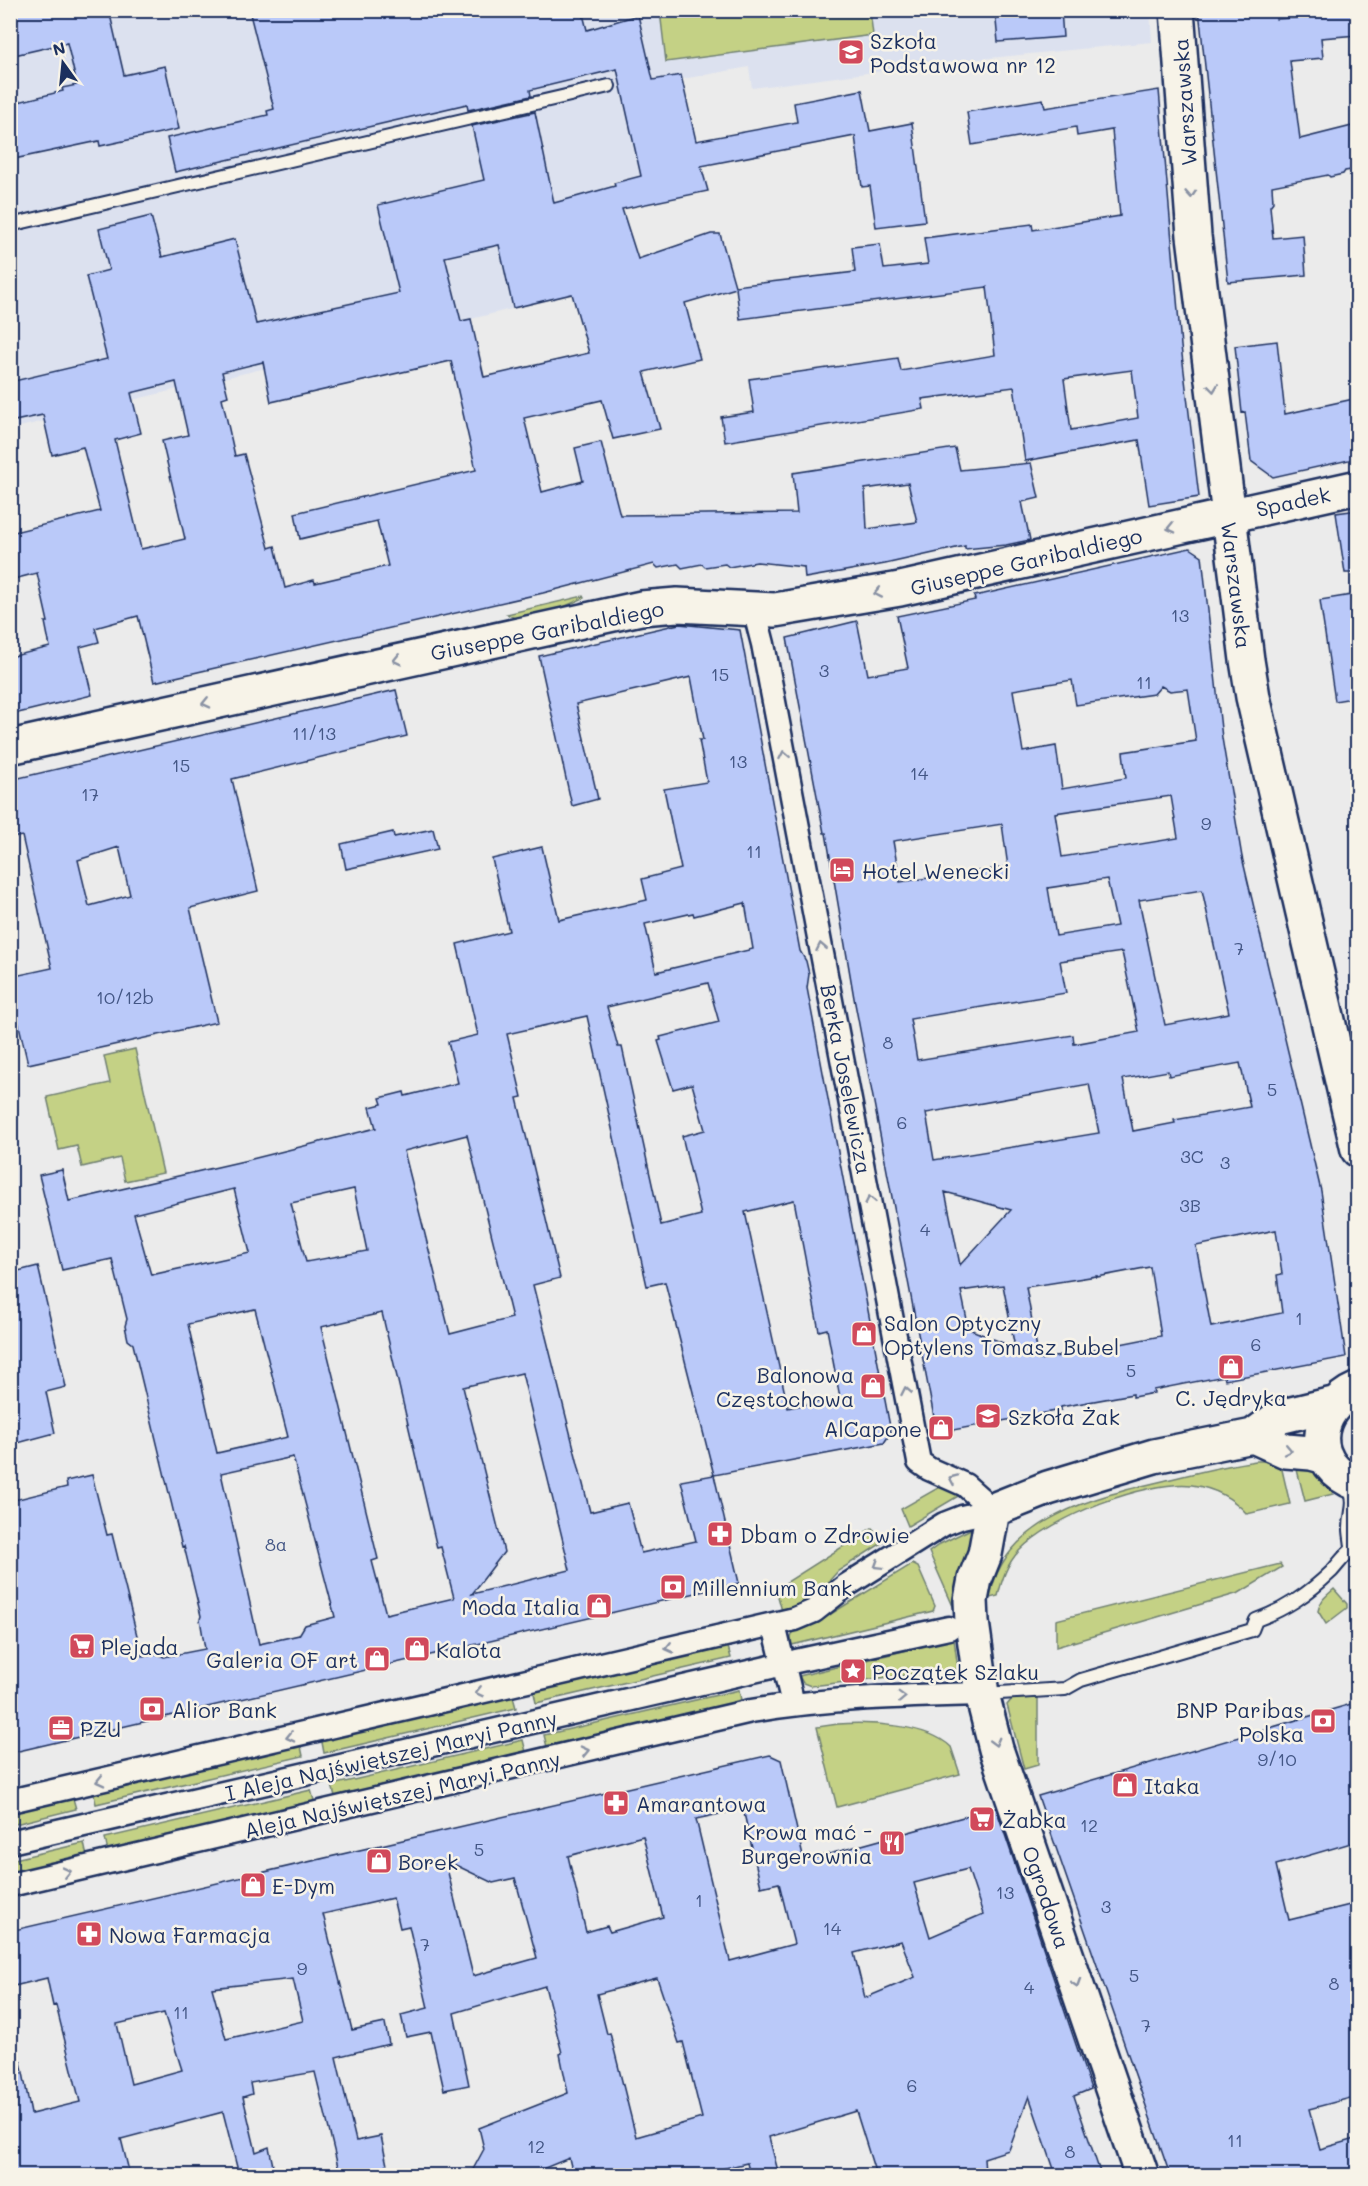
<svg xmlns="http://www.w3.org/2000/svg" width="1368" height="2186" font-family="Mali,sans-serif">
<rect width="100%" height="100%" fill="#ebebeb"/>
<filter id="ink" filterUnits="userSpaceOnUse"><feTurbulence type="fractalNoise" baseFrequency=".0167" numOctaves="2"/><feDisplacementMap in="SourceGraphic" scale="12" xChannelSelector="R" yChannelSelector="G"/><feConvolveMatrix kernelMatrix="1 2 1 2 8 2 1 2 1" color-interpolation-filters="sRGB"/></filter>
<g filter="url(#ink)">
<!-- built -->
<path fill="#dce1ef" d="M1150,10L1152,42L959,61L752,88L749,67L655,84L678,168L610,182L642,276L471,319L11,429L10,11Z"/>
<!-- green -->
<path fill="#c4d185" stroke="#708072" stroke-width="1.5" d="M660,11H870L873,35L666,62Z
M583,596L584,598L545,615L520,621L507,614Z
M135,1049L163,1173L125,1181L120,1158L82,1167L77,1146L59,1150L47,1097L110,1083L104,1056Z
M1256,1461H1280L1290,1504L1247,1514C1233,1498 1214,1488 1192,1485C1146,1480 1051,1517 1019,1551C1007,1564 1002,1579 998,1596L990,1598C1003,1516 1103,1495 1171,1479C1199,1472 1227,1465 1256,1461Z
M1295,1462C1316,1469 1325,1472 1333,1494L1305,1501Z
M943,1485L960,1495L908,1526L901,1509Z
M977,1526L980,1529C965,1554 956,1576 953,1606L929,1552L940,1544Z
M872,1528L885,1541L838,1571L814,1598L797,1610L782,1611L776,1589Z
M912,1564L918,1567L935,1606L933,1611L792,1645L791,1638L794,1629L826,1617Z
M1280,1564L1282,1567L1239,1593L1056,1647V1620Z
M1334,1589L1347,1604V1608L1326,1624L1318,1611C1320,1600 1326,1596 1334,1589Z
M954,1639L958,1669L811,1686L803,1683L799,1676Z
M727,1643L731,1658L536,1703L533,1688Z
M739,1690L742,1705L548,1751L544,1735Z
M512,1693L516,1708L324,1753L321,1737Z
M1038,1698V1765L1024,1769L1007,1705L1012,1699Z
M838,1724C869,1722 928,1724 951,1747L960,1774L837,1807L817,1727Z
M523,1740L527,1756L336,1800L332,1785Z
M300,1742L303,1756L96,1804L93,1790Z
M311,1790L315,1804L108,1852L105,1838Z
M72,1795L76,1809L11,1825L10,1810Z
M84,1843L87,1857L11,1875L10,1860Z"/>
<!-- building -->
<path fill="#bac9f9" stroke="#1b2f5e" stroke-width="1.5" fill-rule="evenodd" d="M10,10H109L124,75L165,66L179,129L100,146L99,141L14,159L10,143V104L63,91L62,88L77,85L67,43L10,56Z
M249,10H582L587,30L638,15L653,80L681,75L696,141L797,122L794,103L862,90L870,131L912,123L925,221L876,227L870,186L862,187L855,136L701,166L708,191L622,209L638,259L711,234H720L735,286L855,272L852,247L880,244L884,269L928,264L924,238L1032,224L1033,230L1120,216L1112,130L1077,136L1076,127L972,145L967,112L1043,99L1045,108L1159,90L1181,346L1199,497L1149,505L1139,440L1025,461L1014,387L922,399L924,409L725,442L721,417L754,412L749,379L898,358L901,371L995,355L987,287L740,319L736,288L685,303L700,359L644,372L660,429L613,439L602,400L524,418L542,492L583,481L575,448L601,442L620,515L797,513L793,473L955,448L960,470L1031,463L1039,498L1022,502L1030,540L1006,545L965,549V546L885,564L805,578L804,567L757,562L729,567L725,564L705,567L702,564L682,568L678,564L658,568L654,564L543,593L154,682L138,616L95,628L99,642L80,647L92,695L10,715V657L50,647L45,622H48L37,573L10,580V533L100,511L83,447L52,455L43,415L10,422V382L107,359L86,276L109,270L99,229L151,216L162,257L235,239L256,324L399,293L378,205L484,180L472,126L535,112L554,203L615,186L614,183L641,176L617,69L530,90L531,96L468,110L467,104L175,172L167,138L268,115L267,111L274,109ZM499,245L513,308L572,294L589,353L484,377L471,319L461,321L445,257ZM451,361L476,470L295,513L300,539L377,521L388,566L315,583L314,580L285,588L275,546L269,548L244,454L235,456L222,398L228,396L222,372L263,362L271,402ZM1132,370L1138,418L1071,430L1064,379ZM176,382L188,435L162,441L185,539L141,549L115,440L141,433L131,393ZM908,483L917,522L867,529L865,489Z
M995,10H1061L1063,37L998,42Z
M1199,10H1275L1276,19L1327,16V12L1358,10V35L1321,38L1323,58L1290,61L1300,139L1352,126L1355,142H1358V169L1345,171L1343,174L1330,177L1328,175L1272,186L1273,202L1270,206L1273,238L1303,235L1306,275L1228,282Z
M1277,341L1285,414L1358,398V458L1273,477L1251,461L1245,412L1242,413L1235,346Z
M1358,510V573H1345L1336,513Z
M1190,548L1202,556L1222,738L1242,857L1321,1191L1346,1357L1225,1380L1224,1376L1153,1390L1154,1393L1133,1397V1394L1061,1407V1410L937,1433L854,998L826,833H824L787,638L857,621L868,675L908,668L897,616L975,600L974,596L984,594ZM1072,680L1076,705L1154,694L1161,686L1170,691L1188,689L1196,741L1123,752L1126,778L1062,789L1056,746L1023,752L1013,690ZM1171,796L1178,838L1062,857L1055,813ZM1002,824L1008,867L900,882L893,841ZM1107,879L1117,926L1056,936L1048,888ZM1202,890L1229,1013L1165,1025L1139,900ZM1122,952L1139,1032L1074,1044L1073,1035L917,1060L910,1019L1066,993L1060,961ZM1240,1063L1250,1107L1174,1120L1175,1123L1133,1131L1123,1079L1168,1071L1169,1076ZM1089,1084L1099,1133L934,1160L926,1113ZM945,1192L1011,1210L960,1265L952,1225ZM1276,1230L1282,1274L1277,1275L1282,1313L1211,1327L1196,1246ZM1150,1267L1161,1336L1039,1360L1026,1287L1097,1276V1277ZM1003,1285L1015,1348L969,1329L961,1291Z
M1358,594V697L1335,701L1320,600Z
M679,624L740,630L800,951L806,961L809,974L807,988L891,1432L884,1443L714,1475L739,1583L10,1753V1501L67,1487L66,1481L92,1475L107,1535L112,1534L142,1656L157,1654L164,1657L205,1649L200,1619L201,1616L184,1546L182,1547L133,1344L128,1340L125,1326L127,1319L112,1259L62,1270L39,1175L62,1170L69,1201L248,1160L376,1128L370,1107L382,1104L380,1098L404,1092L405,1096L458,1083L448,1042L478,1035L457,944L509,931L492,859L542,847L559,920L647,900L642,879L681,869L664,789L707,782L699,740H703L691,677L576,704L598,799L572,806L539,656ZM745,903L753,949L656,972L645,924L693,913L694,916ZM708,983L719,1022L660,1037L661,1040L658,1041L673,1089L692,1084L705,1130L682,1136L701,1215L661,1225L622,1047H618L607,1007ZM587,1016L647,1286L665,1282L714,1475L681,1481L696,1541L641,1553L628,1503L590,1512L533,1285L560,1278L517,1098L522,1097L507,1034ZM467,1135L512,1318L450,1334L404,1151ZM234,1189L250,1253L151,1275L134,1214ZM354,1189L367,1251L306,1262L291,1203ZM794,1200L819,1331L827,1329L840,1398L788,1408L745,1212ZM255,1309L288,1437L217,1453L188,1324ZM382,1313L437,1548L441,1547L454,1598L386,1614L372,1561L378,1559L321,1327ZM522,1373L570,1570L472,1594L504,1552L463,1387ZM293,1457L335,1617L305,1625L299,1635L259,1644L221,1473Z
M396,690L407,736L232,779L258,891L190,908L217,1022L28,1064L10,987V977L52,968L22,836L10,838V780ZM119,847L130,895L89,906L78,860Z
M433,829L438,849L346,869L341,844L393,832L394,837Z
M38,1266L66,1387L46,1392L55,1433L10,1445V1273Z
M1358,1702V1841L1276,1865L1289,1920L1358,1903V2096L1309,2109L1320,2149L1358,2138V2175H1170L1038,1796Z
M770,1755L781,1760L804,1861L996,1808L1091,2089L1074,2096L1101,2175H1056L1029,2096L1009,2150L984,2158L985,2175H876L856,2111L769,2137L779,2175H750L747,2163L696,2175H573L569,2158L528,2175H470L484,2149L479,2128L568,2093L560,2054L562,2053L545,1986L454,2013L469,2085L444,2090L431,2032L406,2037L401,2015L428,2008L409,1926L400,1928L393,1898L323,1914L352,2030L385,2023L389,2044L336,2057L356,2141L381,2136L389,2175H340L315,2072L250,2083L252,2094L243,2097L256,2152L269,2147L275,2175H239L223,2112L121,2139L130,2175H10V2063L21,2062L31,2114L80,2102L56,2005L53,2006L47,1978L10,1987V1931ZM743,1809L761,1887L779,1883L794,1944L730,1961L696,1819ZM643,1836L663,1917L610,1932L607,1926L586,1932L568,1856ZM445,1860L493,1883L515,1878L537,1958L473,1976ZM968,1869L983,1914L930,1937L914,1883ZM901,1941L915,1977L865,1998L854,1953ZM657,1978L679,2043L683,2042L702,2118L636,2137L610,2033L607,2034L597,1994ZM293,1979L303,2021L226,2039L212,1988ZM164,2013L182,2070L131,2084L117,2024Z"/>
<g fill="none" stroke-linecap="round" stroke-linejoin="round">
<defs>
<path id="lane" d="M10,225L609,86
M1349,1486C1357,1507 1350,1509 1350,1529C1350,1535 1352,1542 1352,1549
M983,1694L1065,1689L1081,1680L1252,1630L1256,1620C1286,1609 1308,1594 1331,1572C1339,1564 1346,1551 1358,1547"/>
<path id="street" d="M754,609L763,644L919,1462L929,1469L965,1485L993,1510
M774,1625L793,1704
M796,1661L949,1628
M10,1801L795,1619L814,1611L847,1585L944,1524L962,1517L993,1510
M10,1842L771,1667
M10,1885L751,1711C827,1698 905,1696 982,1694"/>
<path id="secondary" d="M1177,10L1194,236L1247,660L1253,697L1358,1150
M10,747L641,608L677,605L775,610L900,589L1358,487
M1358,1389C1311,1409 1308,1467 1358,1484
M1253,1436L1286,1451L1311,1453L1326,1457
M1142,2176L996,1749L982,1694L972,1622L971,1600L975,1579L985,1554L993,1510L1048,1488L1154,1456L1253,1436L1279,1417L1333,1404"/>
</defs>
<!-- lane casing -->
<use href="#lane" stroke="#1b2f5e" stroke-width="16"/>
<!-- street casing -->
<use href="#street" stroke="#1b2f5e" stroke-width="27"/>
<!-- secondary casing -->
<use href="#secondary" stroke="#1b2f5e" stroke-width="38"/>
<!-- lane -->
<use href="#lane" stroke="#f7f3e8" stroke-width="12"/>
<!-- street -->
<use href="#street" stroke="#f7f3e8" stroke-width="22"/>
<!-- secondary -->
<use href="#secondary" stroke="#f7f3e8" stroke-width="33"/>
</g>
<!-- one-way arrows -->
<defs><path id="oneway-chevron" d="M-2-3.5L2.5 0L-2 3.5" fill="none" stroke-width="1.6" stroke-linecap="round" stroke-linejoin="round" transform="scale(1.5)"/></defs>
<g stroke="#8991a3">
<use href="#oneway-chevron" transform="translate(1191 194) rotate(86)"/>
<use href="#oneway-chevron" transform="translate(1213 388) rotate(83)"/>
<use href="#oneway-chevron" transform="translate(1171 528) rotate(167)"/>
<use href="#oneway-chevron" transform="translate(878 593) rotate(169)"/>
<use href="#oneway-chevron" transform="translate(397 660) rotate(167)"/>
<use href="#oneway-chevron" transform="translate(206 703) rotate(167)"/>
<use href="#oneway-chevron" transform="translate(784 755) rotate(-101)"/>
<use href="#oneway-chevron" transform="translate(821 947) rotate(-101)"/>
<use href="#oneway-chevron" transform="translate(870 1200) rotate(-101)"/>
<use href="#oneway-chevron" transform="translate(906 1391) rotate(-101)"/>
<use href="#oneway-chevron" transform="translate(1288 1450) rotate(12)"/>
<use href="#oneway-chevron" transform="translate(953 1479) rotate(-156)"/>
<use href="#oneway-chevron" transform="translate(878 1565) rotate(148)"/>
<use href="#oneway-chevron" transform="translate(669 1648) rotate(167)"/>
<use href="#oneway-chevron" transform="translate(479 1692) rotate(167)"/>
<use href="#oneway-chevron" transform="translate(902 1697) rotate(-2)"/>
<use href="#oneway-chevron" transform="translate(290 1737) rotate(167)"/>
<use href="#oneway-chevron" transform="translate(995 1742) rotate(75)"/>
<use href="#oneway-chevron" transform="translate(585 1751) rotate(-13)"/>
<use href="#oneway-chevron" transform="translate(100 1781) rotate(167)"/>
<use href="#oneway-chevron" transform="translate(67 1872) rotate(-13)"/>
<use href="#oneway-chevron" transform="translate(1076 1983) rotate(72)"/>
</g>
</g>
<!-- icons -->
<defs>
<symbol id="school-square" viewBox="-11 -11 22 22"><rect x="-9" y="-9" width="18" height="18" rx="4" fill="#d1495b" stroke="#f7f3e8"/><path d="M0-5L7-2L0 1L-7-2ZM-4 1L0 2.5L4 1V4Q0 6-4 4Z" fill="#fff"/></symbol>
<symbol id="hotel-square" viewBox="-11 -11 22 22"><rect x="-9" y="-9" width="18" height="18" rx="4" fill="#d1495b" stroke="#f7f3e8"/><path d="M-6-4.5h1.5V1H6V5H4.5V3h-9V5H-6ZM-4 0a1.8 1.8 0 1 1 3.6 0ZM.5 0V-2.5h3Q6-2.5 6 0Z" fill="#fff"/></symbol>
<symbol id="shop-square" viewBox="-11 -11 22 22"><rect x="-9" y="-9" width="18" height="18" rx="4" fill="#d1495b" stroke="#f7f3e8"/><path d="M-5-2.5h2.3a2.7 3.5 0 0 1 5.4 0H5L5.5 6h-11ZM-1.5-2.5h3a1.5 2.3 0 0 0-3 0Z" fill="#fff"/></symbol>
<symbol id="pharmacy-square" viewBox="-11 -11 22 22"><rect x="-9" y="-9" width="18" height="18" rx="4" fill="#d1495b" stroke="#f7f3e8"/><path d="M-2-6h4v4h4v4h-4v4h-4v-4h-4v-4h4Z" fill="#fff"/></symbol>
<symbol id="bank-square" viewBox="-11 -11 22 22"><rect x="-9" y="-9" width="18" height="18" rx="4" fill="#d1495b" stroke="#f7f3e8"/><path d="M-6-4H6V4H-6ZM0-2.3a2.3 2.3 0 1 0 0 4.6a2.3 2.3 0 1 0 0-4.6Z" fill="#fff"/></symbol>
<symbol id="supermarket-square" viewBox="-11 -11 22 22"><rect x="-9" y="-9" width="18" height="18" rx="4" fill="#d1495b" stroke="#f7f3e8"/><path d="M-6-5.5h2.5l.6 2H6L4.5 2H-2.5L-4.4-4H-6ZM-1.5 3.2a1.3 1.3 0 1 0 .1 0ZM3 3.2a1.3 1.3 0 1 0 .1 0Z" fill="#fff"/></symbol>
<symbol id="sight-square" viewBox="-11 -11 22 22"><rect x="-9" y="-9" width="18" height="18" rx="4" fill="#d1495b" stroke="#f7f3e8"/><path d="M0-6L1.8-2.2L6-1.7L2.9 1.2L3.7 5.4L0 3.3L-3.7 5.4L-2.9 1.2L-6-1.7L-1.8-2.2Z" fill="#fff"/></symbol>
<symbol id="office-square" viewBox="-11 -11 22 22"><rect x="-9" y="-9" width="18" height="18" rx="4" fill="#d1495b" stroke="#f7f3e8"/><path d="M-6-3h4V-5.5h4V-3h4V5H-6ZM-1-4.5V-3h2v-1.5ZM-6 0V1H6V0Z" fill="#fff"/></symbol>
<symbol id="restaurant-square" viewBox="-11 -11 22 22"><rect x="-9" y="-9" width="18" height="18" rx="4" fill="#d1495b" stroke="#f7f3e8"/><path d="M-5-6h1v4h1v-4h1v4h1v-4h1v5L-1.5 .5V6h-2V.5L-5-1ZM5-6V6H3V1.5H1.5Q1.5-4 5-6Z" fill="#fff"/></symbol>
</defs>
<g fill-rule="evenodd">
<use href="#school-square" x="836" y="37" width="30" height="30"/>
<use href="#hotel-square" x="827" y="855" width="30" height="30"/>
<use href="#shop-square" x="849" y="1319" width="30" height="30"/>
<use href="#shop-square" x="1216" y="1352" width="30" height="30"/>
<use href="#shop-square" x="858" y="1371" width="30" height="30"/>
<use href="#school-square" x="973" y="1401" width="30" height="30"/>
<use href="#shop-square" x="926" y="1413" width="30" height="30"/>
<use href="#pharmacy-square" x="705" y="1519" width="30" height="30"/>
<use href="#bank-square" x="658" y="1572" width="30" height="30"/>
<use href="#shop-square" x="584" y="1591" width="30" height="30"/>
<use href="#supermarket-square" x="67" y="1631" width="30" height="30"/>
<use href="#shop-square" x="402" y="1634" width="30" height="30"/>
<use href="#shop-square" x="362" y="1644" width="30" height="30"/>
<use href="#sight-square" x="838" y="1656" width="30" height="30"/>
<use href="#bank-square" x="137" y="1694" width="30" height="30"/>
<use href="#bank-square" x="1308" y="1706" width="30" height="30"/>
<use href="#office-square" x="46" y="1713" width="30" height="30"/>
<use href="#shop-square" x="1110" y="1770" width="30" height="30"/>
<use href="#pharmacy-square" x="601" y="1788" width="30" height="30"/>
<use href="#supermarket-square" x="967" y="1804" width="30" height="30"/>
<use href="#restaurant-square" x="877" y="1828" width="30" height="30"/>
<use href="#shop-square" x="364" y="1846" width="30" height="30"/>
<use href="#shop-square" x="238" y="1870" width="30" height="30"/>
<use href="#pharmacy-square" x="74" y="1919" width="30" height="30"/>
</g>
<g text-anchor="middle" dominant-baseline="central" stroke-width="5" stroke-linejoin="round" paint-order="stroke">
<!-- number labels -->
<g font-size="18" fill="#435685">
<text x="1180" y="615">13</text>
<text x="824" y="670">3</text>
<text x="720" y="674">15</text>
<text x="1144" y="682">11</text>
<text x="314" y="733">11/13</text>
<text x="738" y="761">13</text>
<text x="181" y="765">15</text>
<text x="919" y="773">14</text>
<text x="90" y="794">17</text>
<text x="1206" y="823">9</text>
<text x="754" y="851">11</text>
<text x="1239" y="948">7</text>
<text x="125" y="997">10/12b</text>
<text x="888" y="1042">8</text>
<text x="1272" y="1089">5</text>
<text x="902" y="1122">6</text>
<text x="1192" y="1156">3C</text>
<text x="1225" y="1162">3</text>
<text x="1190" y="1205">3B</text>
<text x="925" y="1229">4</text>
<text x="1299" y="1318">1</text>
<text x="1256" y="1344">6</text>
<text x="1131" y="1370">5</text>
<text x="276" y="1544">8a</text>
<text x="1277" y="1759">9/10</text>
<text x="1089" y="1825">12</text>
<text x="479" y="1849">5</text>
<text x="1005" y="1892">13</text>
<text x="699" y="1900">1</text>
<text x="1106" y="1906">3</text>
<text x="832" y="1928">14</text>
<text x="425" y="1944">7</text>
<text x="302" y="1968">9</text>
<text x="1134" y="1975">5</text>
<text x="1334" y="1983">8</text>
<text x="1029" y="1987">4</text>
<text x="181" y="2012">11</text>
<text x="1146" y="2025">7</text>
<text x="912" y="2085">6</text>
<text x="1235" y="2140">11</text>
<text x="536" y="2146">12</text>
<text x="1070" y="2151">8</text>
</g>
<!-- poi labels -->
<g font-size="21" fill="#1b2f5e" stroke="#f7f3e8" text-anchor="start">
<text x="870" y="40">Szkoła<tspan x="870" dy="24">Podstawowa nr 12</tspan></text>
<text x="862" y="870">Hotel Wenecki</text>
<text x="884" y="1322">Salon Optyczny<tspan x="884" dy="24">Optylens Tomasz Bubel</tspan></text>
<text x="854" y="1374" text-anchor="end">Balonowa<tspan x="854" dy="24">Częstochowa</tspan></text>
<text x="1231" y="1397" text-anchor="middle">C. Jędryka</text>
<text x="1008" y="1416">Szkoła Żak</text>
<text x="922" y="1428" text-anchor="end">AlCapone</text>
<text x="740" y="1534">Dbam o Zdrowie</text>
<text x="692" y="1587">Millennium Bank</text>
<text x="580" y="1606" text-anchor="end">Moda Italia</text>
<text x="101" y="1646">Plejada</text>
<text x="436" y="1649">Kalota</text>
<text x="358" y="1659" text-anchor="end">Galeria OF art</text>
<text x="872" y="1671">Początek Szlaku</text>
<text x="172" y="1709">Alior Bank</text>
<text x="1304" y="1709" text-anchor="end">BNP Paribas<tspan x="1304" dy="24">Polska</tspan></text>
<text x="80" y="1728">PZU</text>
<text x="1144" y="1785">Itaka</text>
<text x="636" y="1803">Amarantowa</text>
<text x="1002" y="1819">Żabka</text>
<text x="872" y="1831" text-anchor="end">Krowa mać -<tspan x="872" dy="24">Burgerownia</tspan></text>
<text x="398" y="1861">Borek</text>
<text x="272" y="1885">E-Dym</text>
<text x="109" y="1934">Nowa Farmacja</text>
</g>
<!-- street labels -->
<g font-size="21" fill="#1b2f5e" stroke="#f7f3e8">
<text transform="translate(1184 102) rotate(-94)">Warszawska</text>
<text transform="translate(1293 501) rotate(-12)">Spadek</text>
<text transform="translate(1026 561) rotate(-13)">Giuseppe Garibaldiego</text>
<text transform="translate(1237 585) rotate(83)">Warszawska</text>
<text transform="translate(547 630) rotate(-11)">Giuseppe Garibaldiego</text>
<text transform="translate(847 1079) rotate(79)">Berka Joselewicza</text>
<text transform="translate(391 1755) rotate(-13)">I Aleja Najświętszej Maryi Panny</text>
<text transform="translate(402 1794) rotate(-13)">Aleja Najświętszej Maryi Panny</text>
<text transform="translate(1047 1897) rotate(71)">Ogrodowa</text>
</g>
</g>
<!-- margin -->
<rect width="1368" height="2186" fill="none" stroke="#f7f3e8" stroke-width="36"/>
<rect x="18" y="18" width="1332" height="2150" fill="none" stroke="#1b2f5e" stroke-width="2" filter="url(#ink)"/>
<!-- north arrow -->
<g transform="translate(63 63) rotate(345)" stroke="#f7f3e8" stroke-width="4.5" paint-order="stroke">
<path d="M0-4.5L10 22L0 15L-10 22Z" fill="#1b2f5e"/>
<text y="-9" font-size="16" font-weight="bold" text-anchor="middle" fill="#1b2f5e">N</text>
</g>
</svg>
